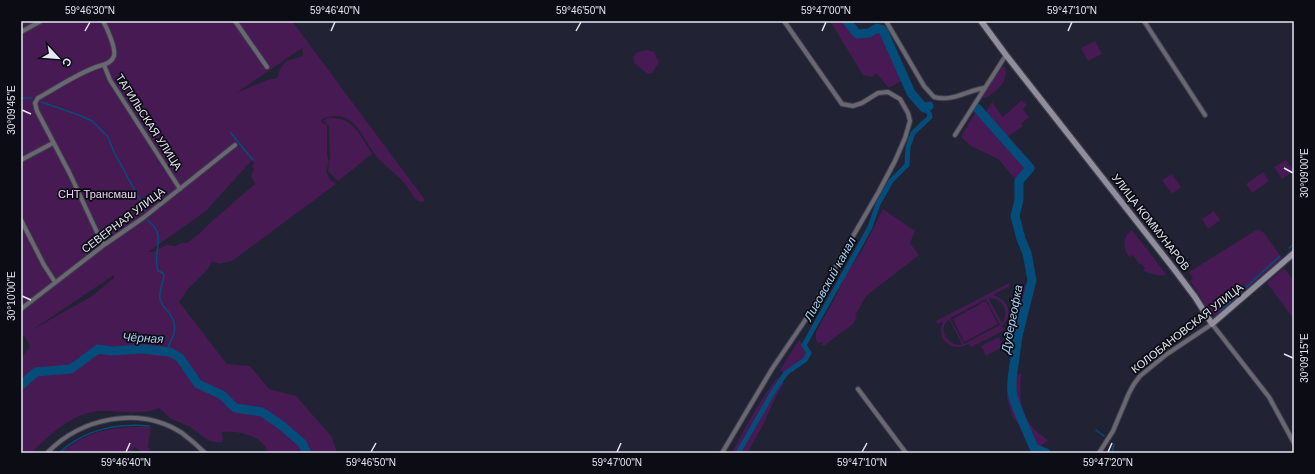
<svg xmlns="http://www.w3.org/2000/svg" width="1315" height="474" font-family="Arial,sans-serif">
<rect width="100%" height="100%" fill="#212233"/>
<!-- green -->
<path fill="#471a54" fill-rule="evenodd" d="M21,21H292L425,200L423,202C414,202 411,191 406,185C398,175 386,167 377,157C361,138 355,106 322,119L321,122L327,125V155L329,162L326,171L330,180L336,184L232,261L219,264L212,261L208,269L188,289L179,302L227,364L250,366L269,389L296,396L332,437L337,453H268C267,450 266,447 264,445C255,434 236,431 222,432L223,442C208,445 202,434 190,427C184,423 176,422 170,418C166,415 164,411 158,408C149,416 113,410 100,411C72,413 50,434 32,453H21V358L30,346L24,335L21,338ZM302,48L303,53V56L286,61L280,69L277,78L267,80L236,93ZM253,159L254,164L252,166L254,169L251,176L255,184L212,221L199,234L187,243H181L176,246L166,245L153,252H148L206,211ZM114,275V278L92,296L32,330Z
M830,21H844C858,40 857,38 879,32C889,36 890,50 894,59C897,66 900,73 903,80L889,88L876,73L872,77L863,75Z
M1095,41L1102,54L1088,61L1081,48Z
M648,50L654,52L659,62L652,73L648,74L634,63L633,57L637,52Z
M1001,67H1005C1009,82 997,91 985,98L982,97Z
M1022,100L1027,105L1023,109L1029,117L1021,124L1023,126L1005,139L984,115L992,102L1003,117Z
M976,111L1028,168L1017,181L998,159L971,146L961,137Z
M327,118C352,116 359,133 371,152L372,154L338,181L328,171L330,158L329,126L323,121Z
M1286,160L1294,171L1282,179L1274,167Z
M1263,172L1269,181L1252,193L1246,184Z
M1172,174L1181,187L1172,194L1162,180Z
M883,209L915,231L910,243L919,255L866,296L855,316L857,317L853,324L825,345H822L823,342L817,343L816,339V332L824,317L835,298L845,276L862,250Z
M1214,211L1220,220L1208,229L1202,219Z
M1258,229L1264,233L1282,258L1215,316L1207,310L1199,294L1190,281L1193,278L1189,272Z
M1132,230L1166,274C1159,278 1150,273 1143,271L1145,268L1141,263L1140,265L1133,255L1129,257C1123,249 1122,236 1132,230Z
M1284,268L1294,281V317L1293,318L1267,283Z
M1009,283L1010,286L993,295C1009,300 1015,315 1001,327H1003L1005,330L971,347L969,344C952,353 935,340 943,321L938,324L936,321ZM988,298C1003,297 1010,312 1002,323ZM986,299L1000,325L964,344L950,318ZM949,319L962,344V345C947,346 937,329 949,319Z
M1030,283L1020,326H1013L1020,287Z
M986,301L998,324L964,342L953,319Z
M999,337L1004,346L986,356L981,346Z
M799,340L809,350V357L787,376L780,370Z
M1021,373C1020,396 1018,410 1034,429C1038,434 1045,436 1048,441L1042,445L1046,453H1033L1024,437L1018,423L1013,418L1007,398V384L1009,379Z
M779,377L784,383L776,396L763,425L747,453H732C745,427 759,402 776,379Z
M134,427H151L148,447L150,449L146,453H143L135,447L129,453H60C86,434 102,428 134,427Z"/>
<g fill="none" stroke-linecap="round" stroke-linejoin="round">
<!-- stream -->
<path stroke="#044d7b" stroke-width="1.5" d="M21,98H31
M41,102L79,115L92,121L108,137L114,152L146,211
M231,133L238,142
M239,143L253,160
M147,220C169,236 151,252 158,271L163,273L164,276C163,282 160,289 160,295C159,300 162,305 166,309C180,325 175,334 166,351
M1289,248L1294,244
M1220,311L1280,256
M1096,430L1104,436
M59,453C84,430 116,423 149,426
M1112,453L1114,444"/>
<!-- canal -->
<path stroke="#044d7b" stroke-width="5" d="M738,453L773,392L786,373L805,360L809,353L804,345L858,249L870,227L878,204L891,181L907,165L908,147L913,133L930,117L929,113L924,108"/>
<!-- river -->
<path stroke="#044d7b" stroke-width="9" d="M847,21L857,34L869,33L877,28L883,30L911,93L924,108L929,106
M977,108L1030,168L1019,181V200L1015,216L1021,239L1027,253L1032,280L1018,336L1012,379V390L1013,397L1019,413L1034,448L1046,453
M21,385L36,372L71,369L98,349L111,351L142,349L170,352L180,358L198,384L222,395L235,408L262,412L281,425L302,443L307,453"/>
<defs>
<path id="street" d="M103,21C107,28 116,48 114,56C112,62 104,65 99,66C78,73 58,87 38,98L35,103L37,111L70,174L96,230L104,245
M235,21L267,67
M886,21L924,86L934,97C952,102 966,91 984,88
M1144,21L1205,115
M21,32L41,21
M104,65L110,80L180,189
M955,135L1006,55
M21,160L53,143
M21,220L44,265L55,282
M21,309L104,245L143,218L235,145
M858,389L906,453
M47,453C81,418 139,405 182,433C190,439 198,446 205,453
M722,453L772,369L806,319L830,278L838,262L878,193L895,161L905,138L910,121L908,113L900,99L893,95L888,92L878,93L862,103L853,106L842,104L784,21
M1099,453L1113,431L1129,393L1134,384L1140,376L1167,354L1212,324L1269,397L1294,443"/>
<path id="secondary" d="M981,21L1006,55L1174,269L1195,297L1212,324L1294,253"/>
</defs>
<!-- street casing -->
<use href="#street" stroke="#3c3d4e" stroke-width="6"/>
<!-- secondary casing -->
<use href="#secondary" stroke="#3c3d4e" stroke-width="8"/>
<!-- street -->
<use href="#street" stroke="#6a6770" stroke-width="4"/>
<!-- secondary -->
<use href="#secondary" stroke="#918d9b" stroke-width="5.5"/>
</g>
<!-- ticks -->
<path fill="none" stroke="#e4e6f1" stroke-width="1.5" d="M85,31L90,22M331,31L335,22M576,31L581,22M822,31L826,22M1068,31L1072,22M22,110L31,114M1284,168L1293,173M22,296L31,300M1284,354L1293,358M126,452L130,443M371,452L376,443M617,452L621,443M862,452L867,443M1108,452L1112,443"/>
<g text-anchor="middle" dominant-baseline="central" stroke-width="3.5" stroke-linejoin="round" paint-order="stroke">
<!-- street labels -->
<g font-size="11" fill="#e4e6f1" stroke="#0c0c14">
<text transform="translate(149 122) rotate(57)">ТАГИЛЬСКАЯ УЛИЦА</text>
<text transform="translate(123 220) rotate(-37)">СЕВЕРНАЯ УЛИЦА</text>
<text transform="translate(1151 222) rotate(52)">УЛИЦА КОММУНАРОВ</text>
<text transform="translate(1187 328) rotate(-38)">КОЛОБАНОВСКАЯ УЛИЦА</text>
</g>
<!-- park labels -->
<g font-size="11" fill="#eed0f7" stroke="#0c0c14">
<text x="97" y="194">СНТ Трансмаш</text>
</g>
<!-- water labels -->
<g font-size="12" font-style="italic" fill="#abd1f2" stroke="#0c0c14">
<text transform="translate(830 279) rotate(-61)">Лиговский канал</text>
<text transform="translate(1012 319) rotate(-79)">Дудергофка</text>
<text transform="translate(143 338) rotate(3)">Чёрная</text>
</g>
</g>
<!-- border -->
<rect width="1315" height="474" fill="none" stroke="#0c0c14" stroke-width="44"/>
<!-- north arrow -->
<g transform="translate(58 58) rotate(116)" stroke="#0c0c14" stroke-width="3" paint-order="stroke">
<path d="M0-3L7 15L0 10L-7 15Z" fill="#e4e6f1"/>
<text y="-6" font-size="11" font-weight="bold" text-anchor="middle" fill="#e4e6f1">С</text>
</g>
<rect x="22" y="22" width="1271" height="430" fill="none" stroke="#e4e6f1" stroke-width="1.5"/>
<g font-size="10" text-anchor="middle" fill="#e4e6f1">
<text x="90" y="14">59°46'30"N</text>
<text x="335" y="14">59°46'40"N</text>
<text x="581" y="14">59°46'50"N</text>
<text x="826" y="14">59°47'00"N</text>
<text x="1072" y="14">59°47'10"N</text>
<text transform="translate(11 110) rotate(-90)" y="4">30°09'45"E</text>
<text transform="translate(1304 173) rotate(-90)" y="4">30°09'00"E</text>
<text transform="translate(11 296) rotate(-90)" y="4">30°10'00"E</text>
<text transform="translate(1304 358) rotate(-90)" y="4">30°09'15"E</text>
<text x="126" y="466">59°46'40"N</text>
<text x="371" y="466">59°46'50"N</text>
<text x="617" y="466">59°47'00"N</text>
<text x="862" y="466">59°47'10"N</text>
<text x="1108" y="466">59°47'20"N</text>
</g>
</svg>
